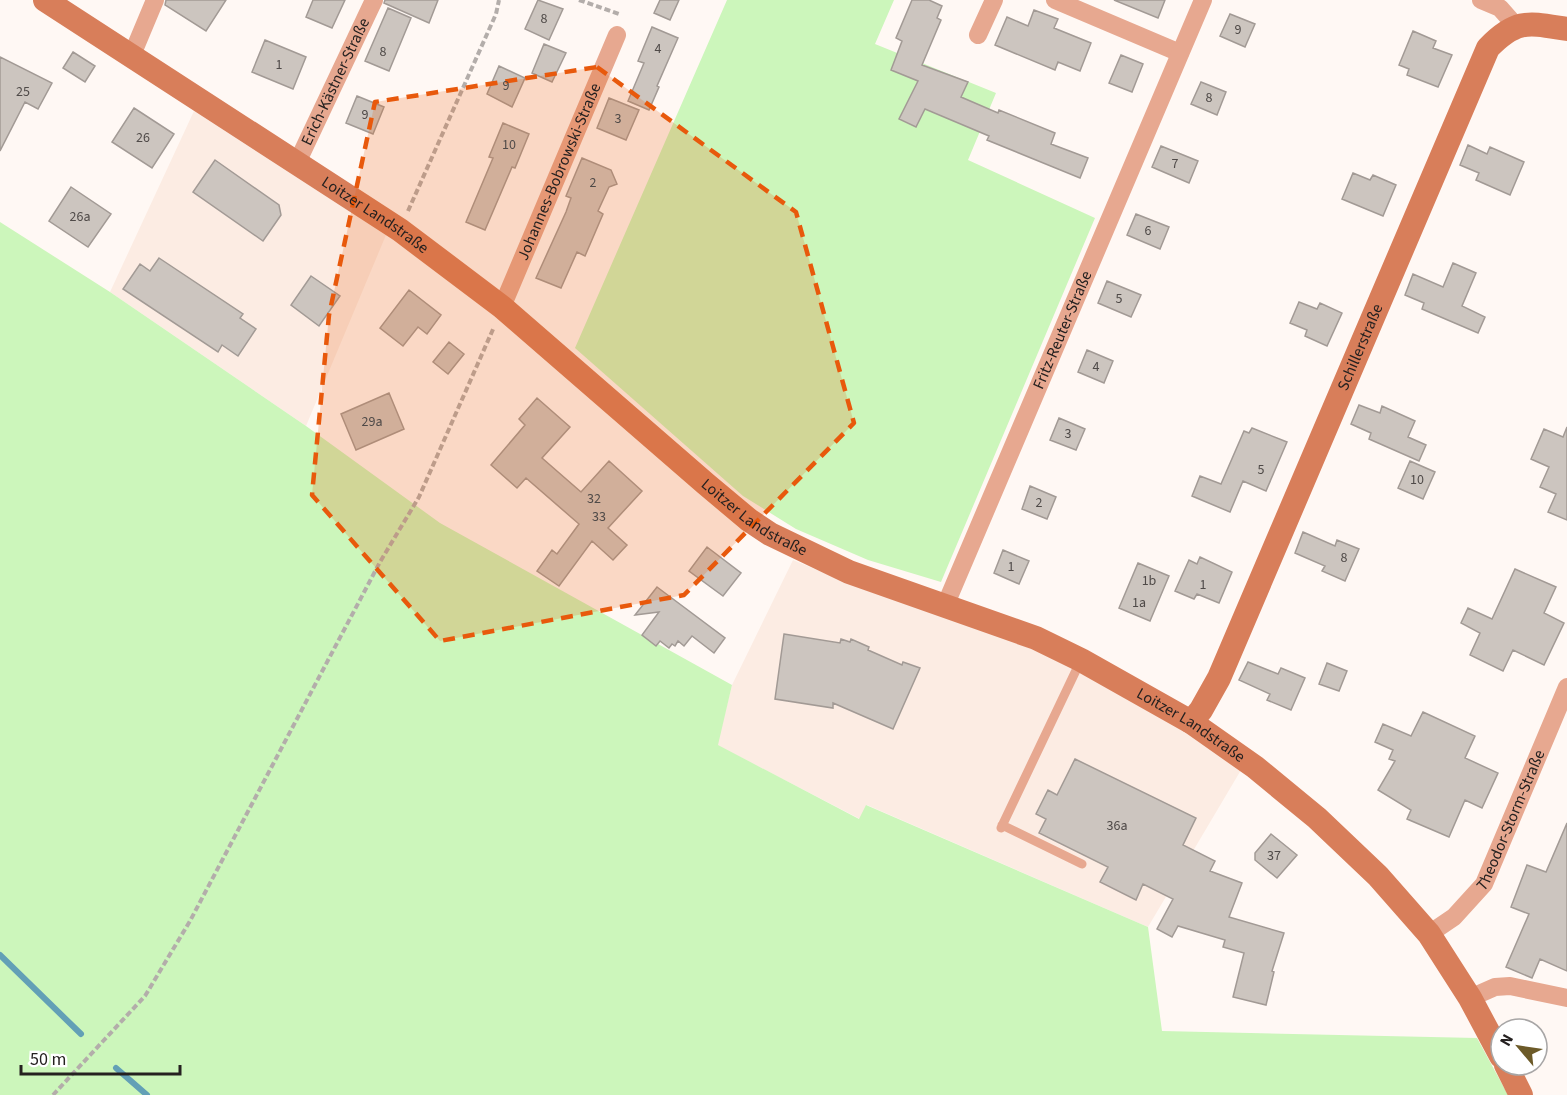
<svg xmlns="http://www.w3.org/2000/svg" width="1567" height="1095" font-family="'Source Sans 3',sans-serif">
<rect width="100%" height="100%" fill="#fff8f4"/>
<!-- built -->
<path fill="#fcece3" d="M194,111L386,235L306,426L110,292Z
M793,560L868,591L957,619L1039,652L1106,685L1185,730L1241,770L1148,927L867,805L860,819L717,745L732,685Z"/>
<!-- green -->
<path fill="#ccf6bb" d="M727,0H894L875,44L996,93L968,160L1095,218L941,582L868,560L796,529L743,496L575,348Z
M0,222L110,292L306,426L440,523L732,685L718,745L859,819L866,805L1148,927L1162,1031L1477,1038L1508,1095H0Z"/>
<g fill="none" stroke-linecap="round" stroke-linejoin="round">
<!-- stream -->
<path stroke="#63a0b6" stroke-width="6" d="M0,955L81,1034
M116,1068L147,1095"/>
</g>
<!-- building -->
<path fill="#ccc5bf" stroke="#a29a95" stroke-width="1.5" d="M166,0H226L206,31L165,5Z
M313,0H345L332,28L306,17Z
M385,0H438L429,23L384,3Z
M538,0L563,9L549,40L525,29Z
M660,0H679L670,20L654,13Z
M912,0H929L942,6L937,18L941,20L922,65L968,82L961,97L998,113L999,110L1055,133L1051,144L1088,158L1080,178L987,140L989,136L925,109L916,127L899,119L918,81L891,70L902,41L896,38Z
M1114,0H1165L1158,18Z
M388,8L411,18L389,71L365,61Z
M1034,10L1058,19L1054,28L1091,43L1080,71L1058,62L1055,70L995,45L1007,17L1028,26Z
M1230,14L1255,24L1245,47L1220,36Z
M652,27L678,38L657,86L659,87L649,110L628,101L644,63L638,61Z
M1413,31L1436,41L1433,48L1452,55L1438,87L1407,75L1409,69L1399,65Z
M265,40L306,57L293,89L252,72Z
M544,44L566,53L552,82L532,73Z
M73,52L95,66L85,82L63,68Z
M1121,55L1143,64L1132,92L1109,83Z
M0,57L52,83L38,109L25,102L0,151Z
M499,66L525,78L512,107L487,94Z
M1201,82L1226,92L1217,115L1191,104Z
M357,96L384,107L373,134L346,123Z
M609,98L639,110L626,140L597,128Z
M134,108L174,134L152,168L112,142Z
M503,123L529,134L515,168L512,167L485,230L466,222L493,158L489,157Z
M1468,145L1487,154L1490,147L1524,162L1510,195L1476,180L1479,173L1460,165Z
M1161,146L1198,161L1189,183L1152,167Z
M582,158L611,170L617,184L609,187L598,211L603,214L585,256L577,252L561,288L536,278L566,212L571,198L566,196Z
M215,160L279,205L281,215L263,241L193,192Z
M1353,173L1370,180L1373,175L1396,185L1383,216L1342,199Z
M71,187L111,214L88,247L49,221Z
M1136,214L1169,227L1160,249L1127,235Z
M159,258L243,314L240,318L256,329L238,356L222,345L218,352L123,289L140,264L150,271Z
M1453,263L1476,273L1462,306L1485,317L1478,333L1422,309L1424,303L1405,295L1413,274L1443,287Z
M311,276L340,296L319,326L291,305Z
M1107,281L1141,295L1131,317L1098,303Z
M409,290L441,315L427,334L418,327L403,346L380,328Z
M1299,302L1317,309L1320,303L1342,313L1327,346L1305,336L1307,330L1290,323Z
M449,342L464,354L448,374L433,362Z
M1087,350L1113,361L1104,383L1078,372Z
M389,393L404,429L356,450L341,414Z
M537,398L570,427L542,458L581,492L609,461L642,491L608,528L627,545L613,560L592,541L559,586L537,571L552,550L557,554L579,524L526,478L517,488L491,465L525,425L519,419Z
M1359,405L1380,413L1382,406L1415,421L1408,437L1426,445L1419,461L1369,439L1371,433L1351,424Z
M1059,418L1085,429L1076,450L1050,440Z
M1567,427V520L1548,512L1556,494L1540,487L1549,467L1531,459L1544,429L1563,437Z
M1252,428L1287,442L1266,491L1243,481L1230,512L1192,496L1200,476L1221,484L1244,431L1249,433Z
M1410,461L1435,472L1423,499L1398,488Z
M1030,486L1056,497L1047,519L1022,509Z
M1303,532L1335,546L1337,540L1359,549L1345,581L1322,571L1325,566L1295,553Z
M707,547L741,573L723,596L689,571Z
M1003,550L1029,561L1019,584L994,573Z
M1200,557L1232,572L1219,603L1197,594L1194,599L1175,591L1189,560L1197,564Z
M1138,563L1169,576L1150,621L1119,608Z
M1515,569L1556,587L1544,613L1564,623L1544,665L1513,650L1503,671L1470,655L1480,633L1461,623L1468,608L1492,619Z
M657,587L725,638L714,653L692,636L684,646L678,641L675,646L672,644L669,648L660,641L656,646L642,635L659,612L635,615Z
M784,634L840,643L841,639L850,642L851,639L869,647L868,650L902,665L903,662L920,668L893,729L833,703V708L775,699Z
M1248,662L1278,674L1281,668L1305,678L1291,710L1267,700L1270,694L1239,680Z
M1327,663L1347,671L1339,691L1319,684Z
M1423,712L1475,736L1465,758L1498,773L1482,808L1465,800L1449,837L1407,819L1411,810L1378,790L1395,761L1389,759L1393,750L1375,742L1383,724L1411,736Z
M1075,759L1196,818L1183,845L1215,861L1210,871L1242,883L1229,917L1284,933L1272,971L1274,972L1266,1005L1233,997L1244,953L1223,947L1225,940L1178,926L1172,937L1157,929L1173,899L1143,884L1136,900L1100,882L1108,867L1039,833L1046,819L1036,814L1048,790L1057,795Z
M1567,823V971L1540,959L1532,978L1506,967L1529,914L1511,907L1527,865L1546,872Z
M1271,834L1297,855L1277,878L1255,860V853Z"/>
<g fill="none" stroke-linecap="round" stroke-linejoin="round">
<!-- path -->
<path stroke="#b3adaa" stroke-width="4" stroke-dasharray="6 3" stroke-linecap="butt" d="M579,0L619,14V16
M408,211L496,14L499,0
M53,1095L145,996L190,921L380,562L419,497L494,327"/>
<!-- lane -->
<path stroke="#e7a890" stroke-width="9" d="M1002,825L1082,864
M1001,828L1080,662"/>
<!-- street -->
<g stroke="#e7a890" stroke-width="18">
<path d="M1055,0L1180,53"/>
<path d="M1481,0L1500,8L1515,25"/>
<path d="M978,35L994,0"/>
<path d="M132,55L155,0"/>
<path id="s1" d="M297,163L374,0"/>
<path id="s2" d="M502,307L617,35"/>
<path id="s3" d="M945,606L1203,0"/>
<path id="s4" d="M1429,934L1454,917L1484,884L1567,687"/>
<path d="M1470,998L1495,987L1510,986L1567,998"/>
</g>
<!-- secondary -->
<g stroke="#d87e5a" stroke-width="24">
<path id="s5" d="M45,0L400,230L502,307L706,484L749,520L770,534L849,572L1036,638L1081,660L1191,722L1255,767L1317,818L1378,876L1429,934L1470,998L1501,1056"/>
<path id="s6" d="M1191,722L1201,710L1219,678L1488,48C1517,18 1529,23 1567,29"/>
<path d="M1506,1065L1521,1095"/>
</g>
</g>
<!-- marked area -->
<path fill="#e8590c" fill-opacity="0.2" stroke="#e8590c" stroke-width="4.5" stroke-dasharray="12 8" stroke-linejoin="round" d="M597,67L796,212L854,423L684,595L440,641L312,495L329,315L375,102Z"/>
<g text-anchor="middle" dominant-baseline="central" stroke-width="5" stroke-linejoin="round" paint-order="stroke">
<!-- number labels -->
<g font-size="14" fill="#4f4a48">
<text x="544" y="19">8</text>
<text x="1238" y="30">9</text>
<text x="658" y="49">4</text>
<text x="383" y="52">8</text>
<text x="279" y="65">1</text>
<text x="506" y="86">9</text>
<text x="23" y="92">25</text>
<text x="1209" y="98">8</text>
<text x="365" y="115">9</text>
<text x="618" y="119">3</text>
<text x="143" y="138">26</text>
<text x="509" y="145">10</text>
<text x="1175" y="164">7</text>
<text x="593" y="183">2</text>
<text x="80" y="217">26a</text>
<text x="1148" y="231">6</text>
<text x="1119" y="299">5</text>
<text x="1096" y="367">4</text>
<text x="372" y="422">29a</text>
<text x="1068" y="434">3</text>
<text x="1261" y="470">5</text>
<text x="1417" y="480">10</text>
<text x="594" y="499">32</text>
<text x="1039" y="503">2</text>
<text x="599" y="517">33</text>
<text x="1344" y="558">8</text>
<text x="1011" y="567">1</text>
<text x="1149" y="581">1b</text>
<text x="1203" y="585">1</text>
<text x="1139" y="603">1a</text>
<text x="1117" y="826">36a</text>
<text x="1274" y="856">37</text>
</g>
<!-- street labels -->
<g font-size="16" fill="#252120" stroke="#fff">
<text stroke="none"><textPath href="#s1" startOffset="90">Erich-Kästner-Straße</textPath></text>
<text stroke="none"><textPath href="#s2" startOffset="147">Johannes-Bobrowski-Straße</textPath></text>
<text stroke="none"><textPath href="#s5" startOffset="394">Loitzer Landstraße</textPath></text>
<text stroke="none"><textPath href="#s3" startOffset="300">Fritz-Reuter-Straße</textPath></text>
<text stroke="none"><textPath href="#s6" startOffset="412">Schillerstraße</textPath></text>
<text stroke="none"><textPath href="#s5" startOffset="880">Loitzer Landstraße</textPath></text>
<text stroke="none"><textPath href="#s5" startOffset="1366">Loitzer Landstraße</textPath></text>
<text stroke="none"><textPath href="#s4" startOffset="144">Theodor-Storm-Straße</textPath></text>
</g>
</g>
<!-- north arrow -->
<g transform="translate(1519 1047) rotate(299)"><circle r="28" fill="#ffffff" stroke="#a8a6a6" stroke-width="1.5"/>
<path d="M0-4.5L10 22L0 15L-10 22Z" fill="#6c5a28"/>
<text y="-9" font-size="16" font-weight="bold" text-anchor="middle" fill="#252120">N</text>
</g>
<!-- scale -->
<path d="M21 1065v9h159v-9" fill="none" stroke="#252120" stroke-width="3"/>
<text x="30" y="1065" font-size="18" fill="#252120" stroke="#ffffff" stroke-width="4.5" paint-order="stroke">50 m</text>
</svg>
